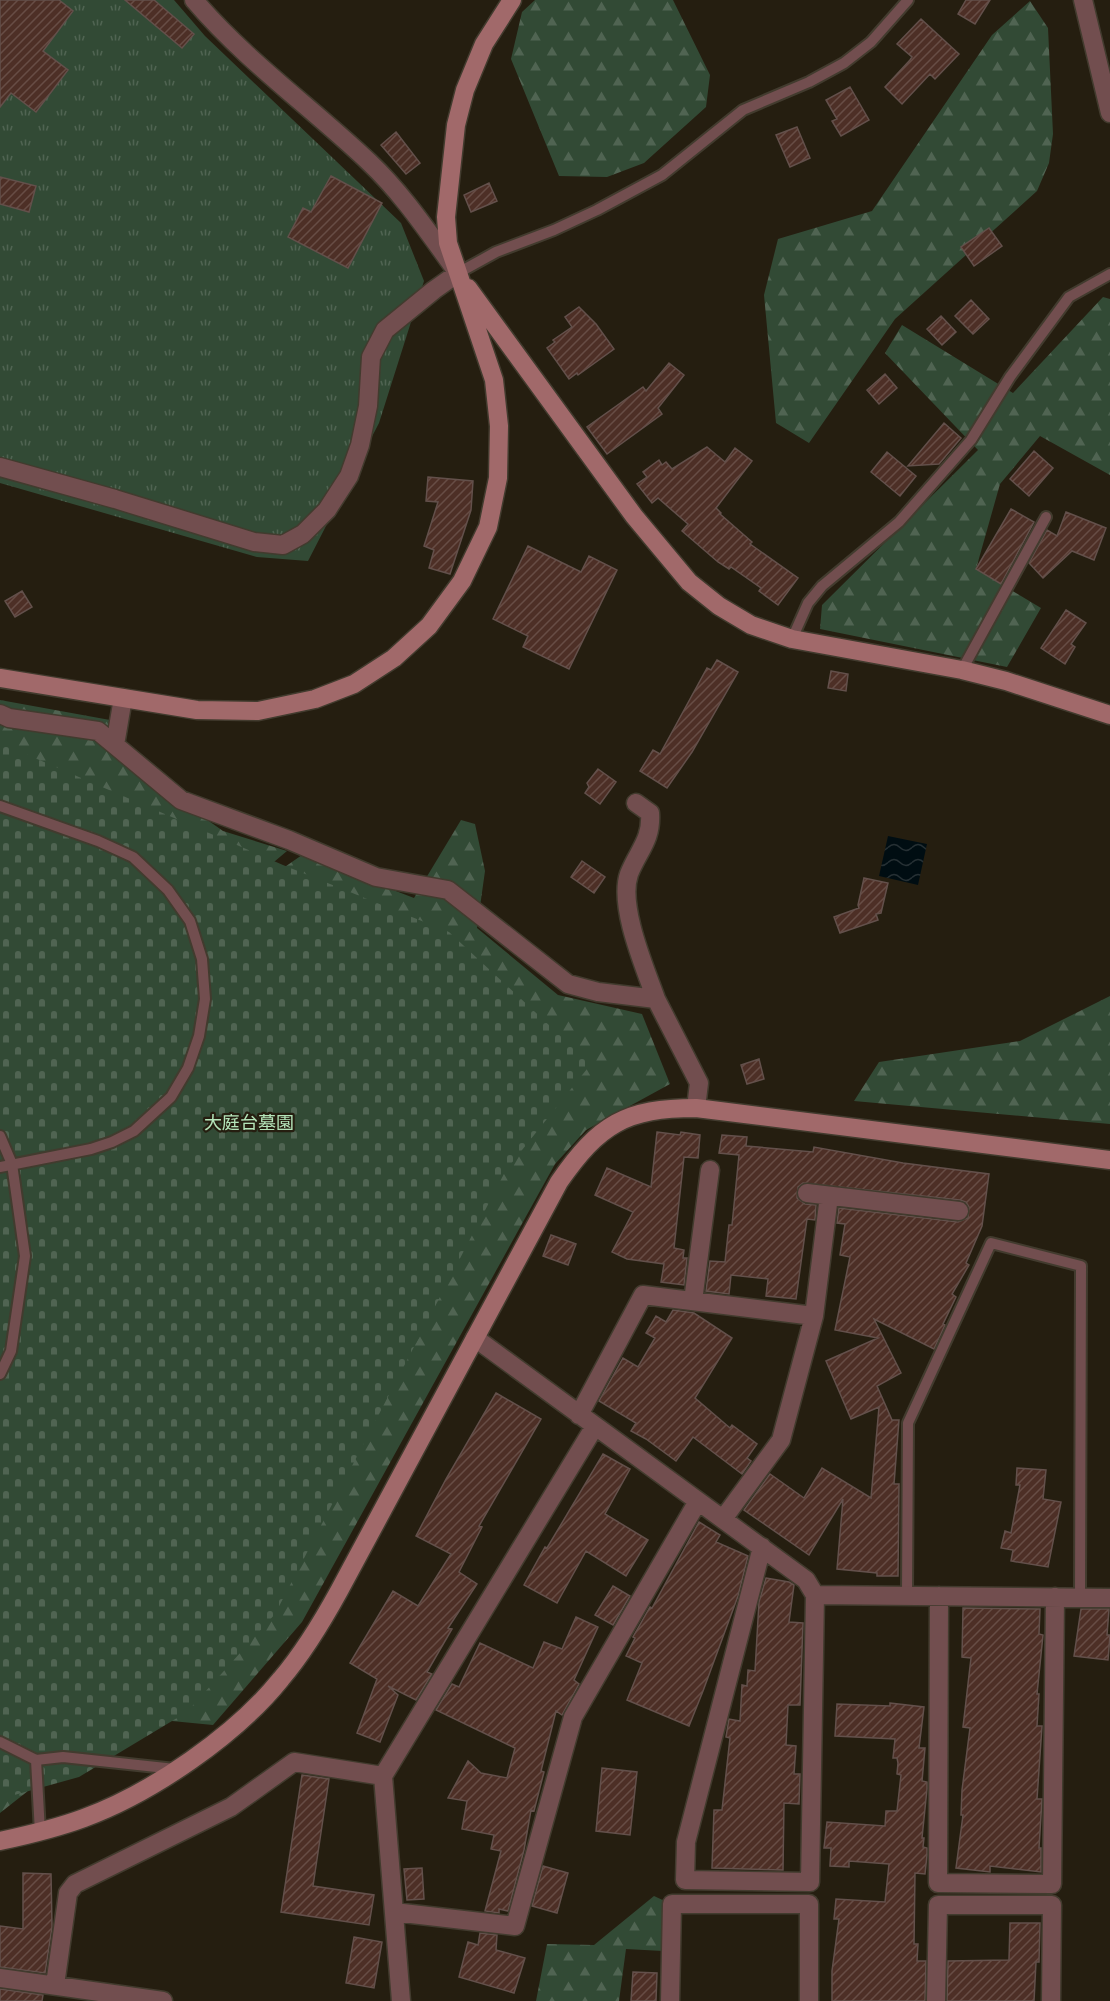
<svg xmlns="http://www.w3.org/2000/svg" width="1110" height="2001" font-family="Quicksand,'Noto Sans JP',sans-serif">
<defs>
<pattern id="grass-tufts" width="24" height="20" patternUnits="userSpaceOnUse" patternTransform="scale(1.5)"><rect width="24" height="20" fill="#324a35"/><path d="M3 7l-1-3M5 7V3M7 7l1-3M15 17l-1-3M17 17v-4M19 17l1-3" fill="none" stroke="#506452"/></pattern>
<pattern id="forest-firs" width="22" height="20" patternUnits="userSpaceOnUse" patternTransform="scale(1.5)"><rect width="22" height="20" fill="#324a35"/><path d="M5 1l3.5 6h-7zM16 11l3.5 6h-7z" fill="#506452"/></pattern>
<pattern id="cemetery-stones" width="16" height="16" patternUnits="userSpaceOnUse" patternTransform="scale(1.5)"><rect width="16" height="16" fill="#324a35"/><path d="M2 7V4a2 2 0 0 1 4 0v3zM10 15v-3a2 2 0 0 1 4 0v3z" fill="#506452"/></pattern>
<pattern id="water-waves" width="16" height="10" patternUnits="userSpaceOnUse" patternTransform="scale(1.5)"><rect width="16" height="10" fill="#000d12"/><path d="M0 5q4-4 8 0t8 0" fill="none" stroke="#263034"/></pattern>
<pattern id="building-hatch" width="6" height="6" patternUnits="userSpaceOnUse" patternTransform="scale(1.5)"><rect width="6" height="6" fill="#4d2f26"/><path d="M-1 1l2-2M0 6l6-6M5 7l2-2" fill="none" stroke="#674d45"/></pattern>
</defs>
<rect width="100%" height="100%" fill="#251e10"/>
<!-- grass -->
<path fill="url(#grass-tufts)" d="M0,0H174L205,36L401,223L424,281L379,423L308,561L257,557L0,483Z"/>
<!-- forest -->
<path fill="url(#forest-firs)" d="M535,0H673L710,75L706,107L644,163L607,177L559,176L511,59L522,12Z
M1030,1L1048,28L1053,134L1049,163L1037,191L895,319L809,443L776,423L764,295L778,239L872,211L992,35Z
M1103,297L1110,299V475L1040,436L1000,484L976,569L1041,608L1007,667L820,629L822,605L978,450L885,353L902,325L1013,393Z
M0,700L110,720L104,747L223,831L287,851L256,877L0,773Z
M461,820L475,824L485,871L477,928L558,995L642,1014L670,1084L586,1130L555,1164L302,1622L213,1725L110,1715L52,1772L0,1813V1729L266,880L302,855L414,898Z
M1110,996V1124L854,1101L879,1062L1020,1041Z
M654,1896L669,1903L663,1951L626,1949L619,2001H536L547,1944L594,1945Z"/>
<!-- cemetery -->
<path fill="url(#cemetery-stones)" d="M0,743L283,865L449,932L591,1064L506,1170L275,1614L187,1712L79,1777L0,1799Z"/>
<!-- water -->
<path fill="url(#water-waves)" d="M888,836L927,844L918,885L879,876Z"/>
<!-- building -->
<path fill="url(#building-hatch)" stroke="#63504b" stroke-width="1.5" d="M0,0H59L73,11L43,51L68,70L36,112L11,93L0,107Z
M125,0H154L194,34L182,48Z
M966,0H990L975,24L958,14Z
M921,19L959,54L935,79L930,74L902,104L885,87L910,60L912,57L897,44Z
M850,87L869,120L841,136L832,121L837,119L826,100Z
M797,127L810,158L790,167L776,135Z
M396,132L420,163L406,174L381,145Z
M331,176L382,203L348,268L288,237L303,208L311,212Z
M0,177L36,186L29,212L0,204Z
M489,183L497,201L471,212L464,195Z
M989,228L1002,246L974,266L961,247Z
M971,300L989,319L973,334L955,316Z
M579,307L596,324L614,349L578,375L577,373L569,379L547,348L555,342L553,340L572,327L565,317Z
M941,316L956,332L942,345L927,329Z
M669,363L684,375L658,408L662,414L607,454L587,427L643,387L646,391Z
M885,374L897,388L879,404L867,390Z
M944,423L961,438L939,464L908,466Z
M707,447L725,462L735,448L752,461L716,508L721,513L720,514L752,542L750,544L798,578L778,605L759,591L761,588L731,567L729,569L718,562L682,531L688,524L658,498L652,503L637,484L647,477L643,472L659,460L662,465L666,462L672,469Z
M1034,451L1053,468L1029,496L1010,479Z
M887,452L916,476L900,496L871,472Z
M428,477L473,481L471,510L450,574L429,568L434,550L424,546L438,502L426,501Z
M1011,509L1034,522L1001,584L976,569Z
M1066,512L1106,528L1094,560L1072,551L1043,578L1029,563L1047,530L1057,536Z
M528,546L581,572L589,556L617,570L569,669L523,647L528,636L493,619Z
M22,591L32,607L15,617L5,601Z
M1066,610L1086,623L1071,644L1075,647L1065,664L1041,648Z
M717,660L738,672L692,752L667,788L640,771L653,750L660,754L707,668L711,670Z
M831,671L848,674L846,691L828,688Z
M598,769L616,782L600,804L585,793L589,787L587,783Z
M582,861L605,877L594,893L571,877Z
M864,878L888,883L881,913L876,914L878,920L840,933L834,917L859,908L858,905Z
M759,1059L764,1079L747,1084L741,1065Z
M657,1132L680,1135L681,1132L700,1135L698,1158L684,1157L674,1248L684,1250L683,1258H687L684,1285L661,1282L664,1264L627,1259L612,1252L633,1212L595,1195L607,1168L651,1187Z
M722,1135L747,1137L746,1146L813,1152L814,1147L903,1163L989,1174L982,1226L966,1263L969,1265L952,1294L956,1297L943,1324L945,1325L934,1349L874,1319L901,1373L877,1386L892,1420H899L894,1484H899L898,1576H877V1573L837,1569L843,1499L809,1555L744,1510L770,1474L804,1498L822,1468L871,1498L879,1407L851,1419L826,1361L878,1338L835,1330L850,1257L840,1255L845,1224L837,1223L839,1208L958,1222L968,1218L969,1207L966,1202L960,1200L803,1183L798,1187L797,1198L805,1204L816,1205L815,1220L807,1219L796,1299L766,1296L768,1279L731,1275L729,1294L706,1291L710,1261L725,1262L729,1225H732L739,1155L719,1153Z
M551,1235L576,1244L568,1265L543,1256Z
M673,1310L694,1313L732,1338L695,1398L730,1428L732,1425L757,1444L747,1458L751,1461L742,1474L693,1437L676,1461L646,1439L631,1431L636,1423L599,1401L623,1358L638,1367L655,1338L646,1333L656,1316L666,1322Z
M496,1393L541,1419L479,1526L482,1527L459,1572L477,1584L448,1628L452,1629L427,1672L432,1674L416,1700L388,1686L398,1695L380,1742L357,1733L377,1679L350,1663L393,1591L418,1606L451,1554L416,1536L446,1479Z
M603,1454L630,1469L605,1514L648,1540L626,1576L586,1551L557,1603L524,1585L545,1547L547,1548Z
M1017,1468L1046,1470L1043,1499L1061,1502L1048,1567L1011,1561L1013,1550L1001,1548L1005,1531L1011,1533L1020,1485H1016Z
M699,1522L720,1535L716,1542L748,1556L738,1596L703,1691L689,1726L627,1700L642,1663L626,1656L635,1638L633,1637L650,1607L652,1608Z
M766,1578L789,1582L794,1585L789,1622L803,1623L800,1705H788L786,1745L796,1746L794,1774H800L799,1804L784,1803L783,1870L712,1868L714,1810H722L730,1738L726,1737L729,1719L740,1721L742,1685L747,1686L748,1670L755,1671L759,1602Z
M613,1586L630,1596L613,1625L595,1615Z
M963,1608L1040,1609L1039,1634L1043,1635L1037,1694H1039L1037,1726H1042L1037,1799H1042L1039,1848H1041V1872L990,1866V1872L956,1868L963,1815H961L962,1790L970,1728L963,1727L971,1658L962,1657Z
M1081,1609H1109L1107,1635H1110L1108,1660L1074,1656Z
M576,1617L598,1627L574,1680L579,1684L562,1715L556,1711L541,1771L544,1772L534,1811L531,1810L524,1850L508,1911L499,1909V1913L485,1911L501,1851L491,1849L494,1835L462,1829L467,1801L448,1798L468,1761L481,1773L507,1778L515,1748L436,1710L452,1684L459,1687L480,1643L533,1668L544,1642L562,1649Z
M890,1703L924,1707L919,1748H925L922,1781L927,1782V1789L922,1838H924L923,1847L927,1848V1855L925,1874L915,1873L914,1944H918L917,1961H926L925,2001H832V1971L839,1919H834L836,1899L885,1902L889,1864L849,1861V1867L830,1866L831,1848H824L827,1822L885,1826L886,1811H897L901,1775L897,1774L898,1763L897,1758H893L895,1739L835,1736L837,1704L890,1706Z
M602,1768L637,1772L630,1835L596,1831Z
M302,1775L329,1779L313,1886L374,1895L369,1925L281,1912Z
M543,1866L568,1873L557,1913L532,1906Z
M422,1868L424,1899L407,1900L404,1869Z
M23,1873L51,1874L52,1927L45,1973L0,1967V1926L23,1929Z
M1010,1923H1040L1039,1962H1036L1034,2001H947L948,1961L1009,1960Z
M480,1933L497,1935L496,1950L525,1958L514,1993L459,1977L468,1942L478,1945Z
M354,1937L382,1942L374,1988L346,1983Z
M633,1972L657,1973L656,2001H631Z
M0,1989L43,1995L42,2001H0Z"/>
<g fill="none" stroke-linecap="round" stroke-linejoin="round">
<defs>
<path id="lane" d="M458,273L496,252L554,230L597,210L662,175L743,110L809,82L844,63L871,42L908,0
M792,639L808,603L822,586L899,522L971,440L1010,377L1069,297L1110,274
M962,670L1046,517
M0,806L98,841L133,857L168,890L190,921L202,959L205,999L199,1036L188,1068L171,1097L134,1131L112,1142L91,1149L0,1167
M0,1136L12,1164L25,1256L11,1351L0,1374
M907,1596L908,1423L991,1243L1081,1266L1080,1597
M0,1742L36,1760L63,1757L175,1769
M36,1760L40,1832"/>
<path id="street" d="M1083,0L1110,113
M0,467L115,499L254,542L283,545L303,534L327,510L349,476L360,445L368,406L371,357L385,330L434,290L458,273C430,235 404,195 369,162C311,107 246,61 194,0
M0,714L9,718L98,731L181,800L289,840L376,877L448,890L568,984L598,992L656,999L699,1083L696,1108
M115,745L123,698
M636,803L650,813C652,840 638,851 629,874C618,906 645,968 656,999
M807,1193L959,1211
M693,1301L710,1170
M814,1316L829,1196
M475,1338L806,1580L815,1595L810,1882L685,1880L686,1842L762,1547
M579,1415L643,1295L814,1316L781,1440L723,1519
M815,1595L1110,1598
M939,1596L938,1883L1052,1884L1055,1597
M394,1912L515,1926L573,1717L698,1501
M0,1978L163,2001
M55,1985L68,1893L75,1884L231,1807L294,1762L383,1776
M401,2001L383,1776L595,1426
M670,2001L672,1904H809V2001
M936,2001L938,1905H1052L1051,2001"/>
<path id="secondary" d="M468,288L634,516L689,582L719,606L751,625L792,639L962,670L1006,681L1110,715
M0,678L197,710L258,711L315,699L354,684L394,658L429,626L462,581L488,527L498,478L499,426L494,380L448,243L446,217L456,125L465,90L484,44L512,0
M0,1841C28,1835 57,1828 84,1818C152,1793 236,1735 281,1679C304,1652 322,1622 339,1591L559,1182C599,1124 626,1108 696,1108L1110,1160"/>
</defs>
<!-- lane casing -->
<use href="#lane" stroke="#423b2e" stroke-width="14"/>
<!-- street casing -->
<use href="#street" stroke="#423b2e" stroke-width="21"/>
<!-- secondary casing -->
<use href="#secondary" stroke="#423b2e" stroke-width="21"/>
<!-- lane -->
<use href="#lane" stroke="#724e4f" stroke-width="10"/>
<!-- street -->
<use href="#street" stroke="#724e4f" stroke-width="18"/>
<!-- secondary -->
<use href="#secondary" stroke="#a1696a" stroke-width="18"/>
</g>
<g text-anchor="middle" dominant-baseline="central" stroke-width="4.5" stroke-linejoin="round" paint-order="stroke">
<!-- park labels -->
<g font-size="18" fill="#b4e4b9" stroke="#251e10">
<text x="249" y="1122">大庭台墓園</text>
</g>
</g>
</svg>
